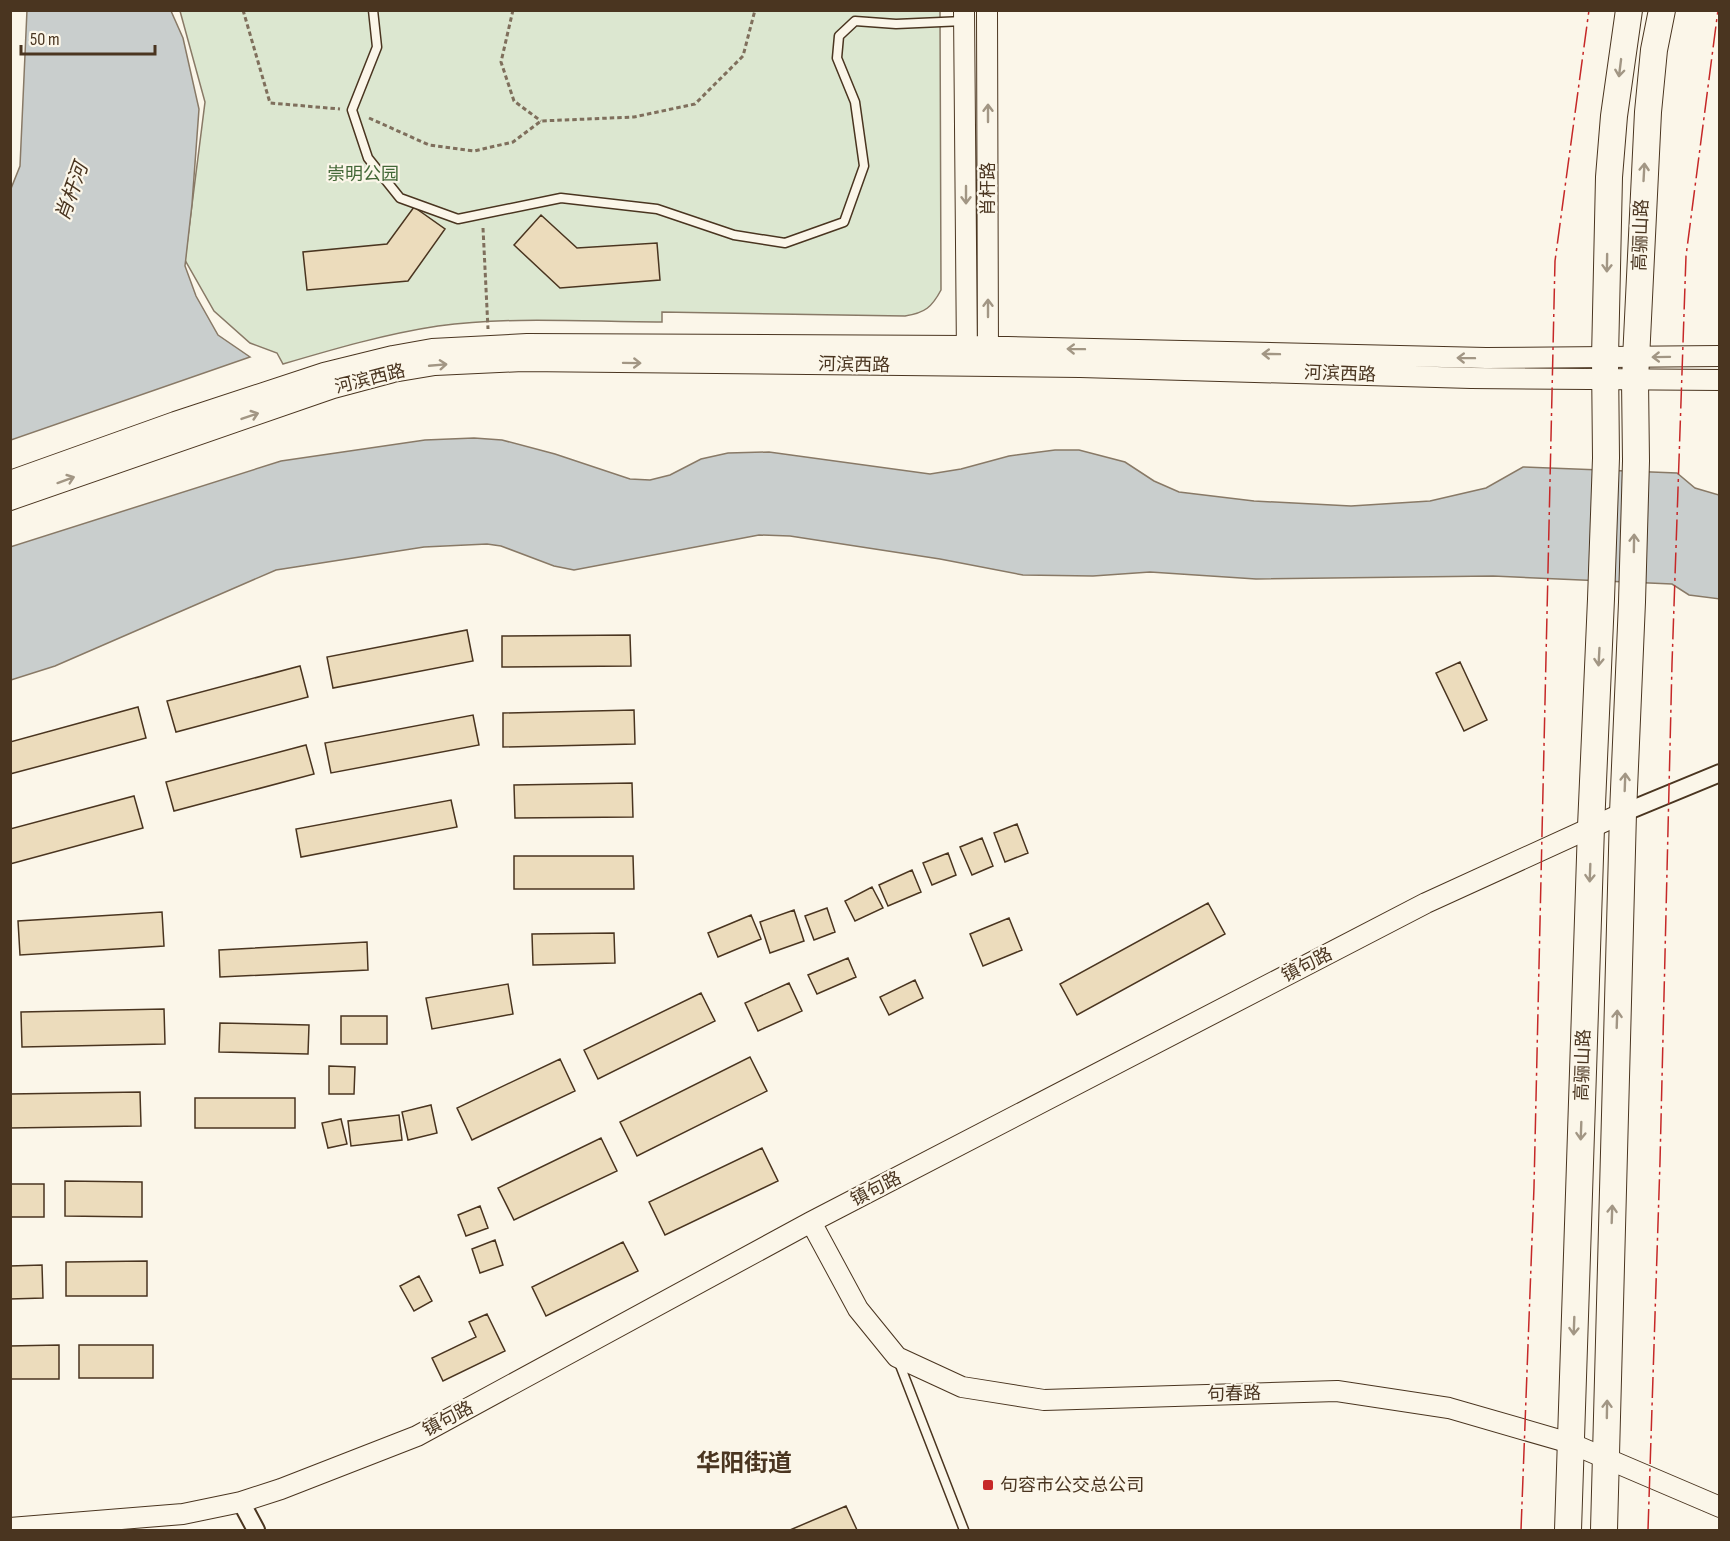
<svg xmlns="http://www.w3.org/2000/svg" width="1730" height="1541" font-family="'Sofia Sans Condensed','Noto Sans SC',sans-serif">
<rect width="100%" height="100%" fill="#fbf6e9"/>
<!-- green -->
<path fill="#dce7d0" stroke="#887966" stroke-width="1.5" d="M180,11H940L941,290C932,307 925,313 905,316L662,312V322C588,322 512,316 438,326C385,334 334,349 283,364L277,353L250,343L214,311L185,260L205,102Z"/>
<!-- water -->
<path fill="#c9cecd" stroke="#887966" stroke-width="1.5" d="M27,10L171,11L183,38L199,109L192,204L185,266L196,296L218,335L250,357L11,440L10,191L20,166Z
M474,438L502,440L555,454L630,479L650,480L670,475L701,459L728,453L769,452L930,474L961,469L1009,456L1055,450H1079L1125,462L1154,481L1179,492L1254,501L1351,506L1430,501L1486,488L1523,467L1677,473L1695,488L1719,495L1720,599L1689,595L1672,584L1493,576L1256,579L1150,572L1093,576L1023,575L940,559L790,536L759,535L574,570L554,566L501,546L487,544L424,547L276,570L55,666L11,680L10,547L281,461L425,440Z"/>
<!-- building -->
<path fill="#ecdcbc" stroke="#4a3520" stroke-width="1.5" d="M414,207L445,229L408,281L307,290L303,252L387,244Z
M541,215L577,248L657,243L660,280L560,288L514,245Z
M467,630L473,661L333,688L327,657Z
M630,635L631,666L502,667V636Z
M1460,662L1487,720L1464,731L1436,673Z
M300,666L308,697L176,732L167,701Z
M138,707L146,738L10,774V742Z
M634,710L635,744L503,747V713Z
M473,715L479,745L331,773L325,743Z
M306,745L314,774L174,811L166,782Z
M632,783L633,817L515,818L514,785Z
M134,796L143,828L10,864V829Z
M451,800L457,827L301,857L296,829Z
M1017,824L1028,853L1005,862L994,833Z
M982,838L993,866L972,875L960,847Z
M948,853L956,875L932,885L923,863Z
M514,856H633L634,889H514Z
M912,870L921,892L888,906L879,885Z
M872,887L883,908L855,921L845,901Z
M1208,903L1225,934L1077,1015L1060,984Z
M827,908L835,932L814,940L805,916Z
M794,910L804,941L770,953L760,922Z
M162,912L164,946L20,955L18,921Z
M751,915L761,939L718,957L708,933Z
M1009,918L1022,950L983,966L970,934Z
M614,933L615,963L533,965L532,934Z
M367,942L368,970L220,977L219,950Z
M848,958L856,977L817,994L808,975Z
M915,980L923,998L889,1015L880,997Z
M789,983L802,1011L758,1031L745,1003Z
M508,984L513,1014L432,1029L426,998Z
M701,993L715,1021L598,1079L584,1050Z
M164,1009L165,1044L22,1047L21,1012Z
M341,1016H387V1044H341Z
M220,1023L309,1025L308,1054L219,1052Z
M750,1057L767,1091L637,1156L620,1122Z
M560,1059L575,1091L472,1140L457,1108Z
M329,1066L355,1067L354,1094H329Z
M140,1092L141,1126L10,1128V1094Z
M195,1098H295V1128H195Z
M431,1105L437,1133L408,1140L402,1112Z
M399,1115L402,1140L351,1146L348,1121Z
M341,1119L347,1144L328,1148L322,1123Z
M601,1138L617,1171L514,1220L498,1188Z
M762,1148L778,1181L665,1235L649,1202Z
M65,1181L142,1182V1217L65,1216Z
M10,1184H44V1217H10Z
M480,1206L488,1228L466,1236L458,1215Z
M495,1240L503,1265L480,1273L472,1249Z
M623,1242L638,1271L546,1316L532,1287Z
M147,1261V1296H66V1262Z
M42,1265L43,1298L10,1299V1266Z
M419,1276L432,1301L414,1311L400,1286Z
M487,1314L505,1351L443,1381L432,1358L476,1337L469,1322Z
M59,1345V1379H10V1346Z
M79,1345H153V1378H79Z
M846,1506L857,1530H790Z"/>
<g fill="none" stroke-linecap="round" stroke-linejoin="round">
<defs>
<path id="service" d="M373,10L377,47L352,110L368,158L400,198L458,219L561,198L657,209L734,235L785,243L844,222L864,166L855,102L837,58L839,36L855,21L896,24L964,21
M898,1360L964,1530"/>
<path id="minor" d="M1623,813L1720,773
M241,1502L256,1530"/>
<path id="tertiary" d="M964,10L967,359
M987,10L988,358
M10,481L175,422L324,373L393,356L432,349L527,344L967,346L1486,358L1720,356
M10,500L333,388L393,372L435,365L523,361L1080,367L1471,378L1720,380
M811,1222L858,1309L897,1357L962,1387L1044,1400L1337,1391L1449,1408L1570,1443L1720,1507
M10,1528L183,1514L241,1502L281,1489L417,1436L811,1222L1426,903L1623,813"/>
<path id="primary" d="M1568,1530L1591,827L1601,599L1606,458L1605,358L1609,177L1614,116L1629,10
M1604,1530L1623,813L1632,602L1636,461L1635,380L1648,112L1654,50L1662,10"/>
</defs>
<!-- service casing -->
<use href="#service" stroke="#4a3520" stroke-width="11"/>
<!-- minor casing -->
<use href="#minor" stroke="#4a3520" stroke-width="20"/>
<!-- tertiary casing -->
<use href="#tertiary" stroke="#4a3520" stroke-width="22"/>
<!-- primary casing -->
<use href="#primary" stroke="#4a3520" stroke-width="28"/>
<!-- path -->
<path stroke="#7f6f5c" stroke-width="3" stroke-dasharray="4.5 3" stroke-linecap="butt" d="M243,10L270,103L340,109
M513,10L501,62L514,101L541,121
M369,118L429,145L474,151L513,142L541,121L634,117L695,104L743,56L755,10
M483,228L488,329"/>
<!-- service -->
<use href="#service" stroke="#fbf6e9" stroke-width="8"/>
<!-- minor -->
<use href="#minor" stroke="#fbf6e9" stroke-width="16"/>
<!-- tertiary -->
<use href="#tertiary" stroke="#fbf6e9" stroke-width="20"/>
<!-- primary -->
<use href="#primary" stroke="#fbf6e9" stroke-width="26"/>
<!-- power -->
<path stroke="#c62828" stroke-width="1.5" stroke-dasharray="21 4.5 3 4.5" stroke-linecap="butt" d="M1521,1530L1534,1187L1555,261L1589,10
M1648,1530L1660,1162L1672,664L1686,256L1718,10"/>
</g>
<!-- one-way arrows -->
<defs><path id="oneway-shaft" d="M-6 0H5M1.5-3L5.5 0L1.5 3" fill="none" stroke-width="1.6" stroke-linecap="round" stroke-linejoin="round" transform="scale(1.5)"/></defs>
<g stroke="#a29684">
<use href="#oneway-shaft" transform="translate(1620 68) rotate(97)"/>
<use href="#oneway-shaft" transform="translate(988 113) rotate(-90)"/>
<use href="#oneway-shaft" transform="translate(1644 172) rotate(-87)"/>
<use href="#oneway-shaft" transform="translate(966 195) rotate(90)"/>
<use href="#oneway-shaft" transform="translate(1607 263) rotate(91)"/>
<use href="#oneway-shaft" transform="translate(988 308) rotate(-90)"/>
<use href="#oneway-shaft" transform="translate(1076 349) rotate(-179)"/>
<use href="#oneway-shaft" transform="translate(1271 354) rotate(-179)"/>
<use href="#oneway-shaft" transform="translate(1661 357) rotate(179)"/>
<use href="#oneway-shaft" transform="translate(1466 358) rotate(-179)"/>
<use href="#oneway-shaft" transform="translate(632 363) rotate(1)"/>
<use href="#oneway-shaft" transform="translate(438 365) rotate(-5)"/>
<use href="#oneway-shaft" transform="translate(250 416) rotate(-19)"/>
<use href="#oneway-shaft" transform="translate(66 480) rotate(-20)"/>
<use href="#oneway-shaft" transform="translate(1634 543) rotate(-89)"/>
<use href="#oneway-shaft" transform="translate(1599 657) rotate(93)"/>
<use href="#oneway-shaft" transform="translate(1625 782) rotate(-88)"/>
<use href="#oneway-shaft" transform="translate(1590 873) rotate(92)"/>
<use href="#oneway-shaft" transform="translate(1617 1019) rotate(-88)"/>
<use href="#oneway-shaft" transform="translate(1581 1131) rotate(92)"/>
<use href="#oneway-shaft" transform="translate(1612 1214) rotate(-88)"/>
<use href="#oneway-shaft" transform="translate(1574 1326) rotate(92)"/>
<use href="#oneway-shaft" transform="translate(1607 1409) rotate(-89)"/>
</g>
<!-- markers -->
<rect fill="#c62828" stroke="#fbf6e9" stroke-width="2" x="982" y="1479" width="12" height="12" rx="3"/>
<g text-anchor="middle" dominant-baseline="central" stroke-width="4.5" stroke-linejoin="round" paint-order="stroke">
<!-- park labels -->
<g font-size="18" fill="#436837" stroke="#fbf6e9">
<text x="363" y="174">崇明公园</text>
</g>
<!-- street labels -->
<g font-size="18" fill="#4a3520" stroke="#fbf6e9">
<text transform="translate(988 189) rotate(-90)">肖杆路</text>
<text transform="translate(1641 235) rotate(-88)">高骊山路</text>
<text transform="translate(854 365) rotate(1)">河滨西路</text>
<text transform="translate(1340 374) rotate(2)">河滨西路</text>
<text transform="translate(370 379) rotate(-14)">河滨西路</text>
<text transform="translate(1307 965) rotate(-27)">镇句路</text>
<text transform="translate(1583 1065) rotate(-88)">高骊山路</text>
<text transform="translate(876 1189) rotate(-27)">镇句路</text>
<text transform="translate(1234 1394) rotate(-2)">句春路</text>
<text transform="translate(448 1419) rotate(-28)">镇句路</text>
</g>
<!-- poi labels -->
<g font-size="18" fill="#4a3520" stroke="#fbf6e9" text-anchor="start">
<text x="1000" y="1485">句容市公交总公司</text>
</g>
<!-- water labels -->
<g font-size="20" font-style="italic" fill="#4a3520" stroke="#fbf6e9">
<text transform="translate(72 192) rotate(-70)">肖杆河</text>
</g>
<!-- district labels -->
<g font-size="24" font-weight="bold" fill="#4a3520" stroke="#fbf6e9">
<text x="744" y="1463">华阳街道</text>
</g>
</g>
<!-- border -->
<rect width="1730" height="1541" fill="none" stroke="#4a3520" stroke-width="24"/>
<!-- scale -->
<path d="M21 45v9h134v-9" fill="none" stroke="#4a3520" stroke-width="3"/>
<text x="30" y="45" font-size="18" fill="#4a3520" stroke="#fbf6e9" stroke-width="4.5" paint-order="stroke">50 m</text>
</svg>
